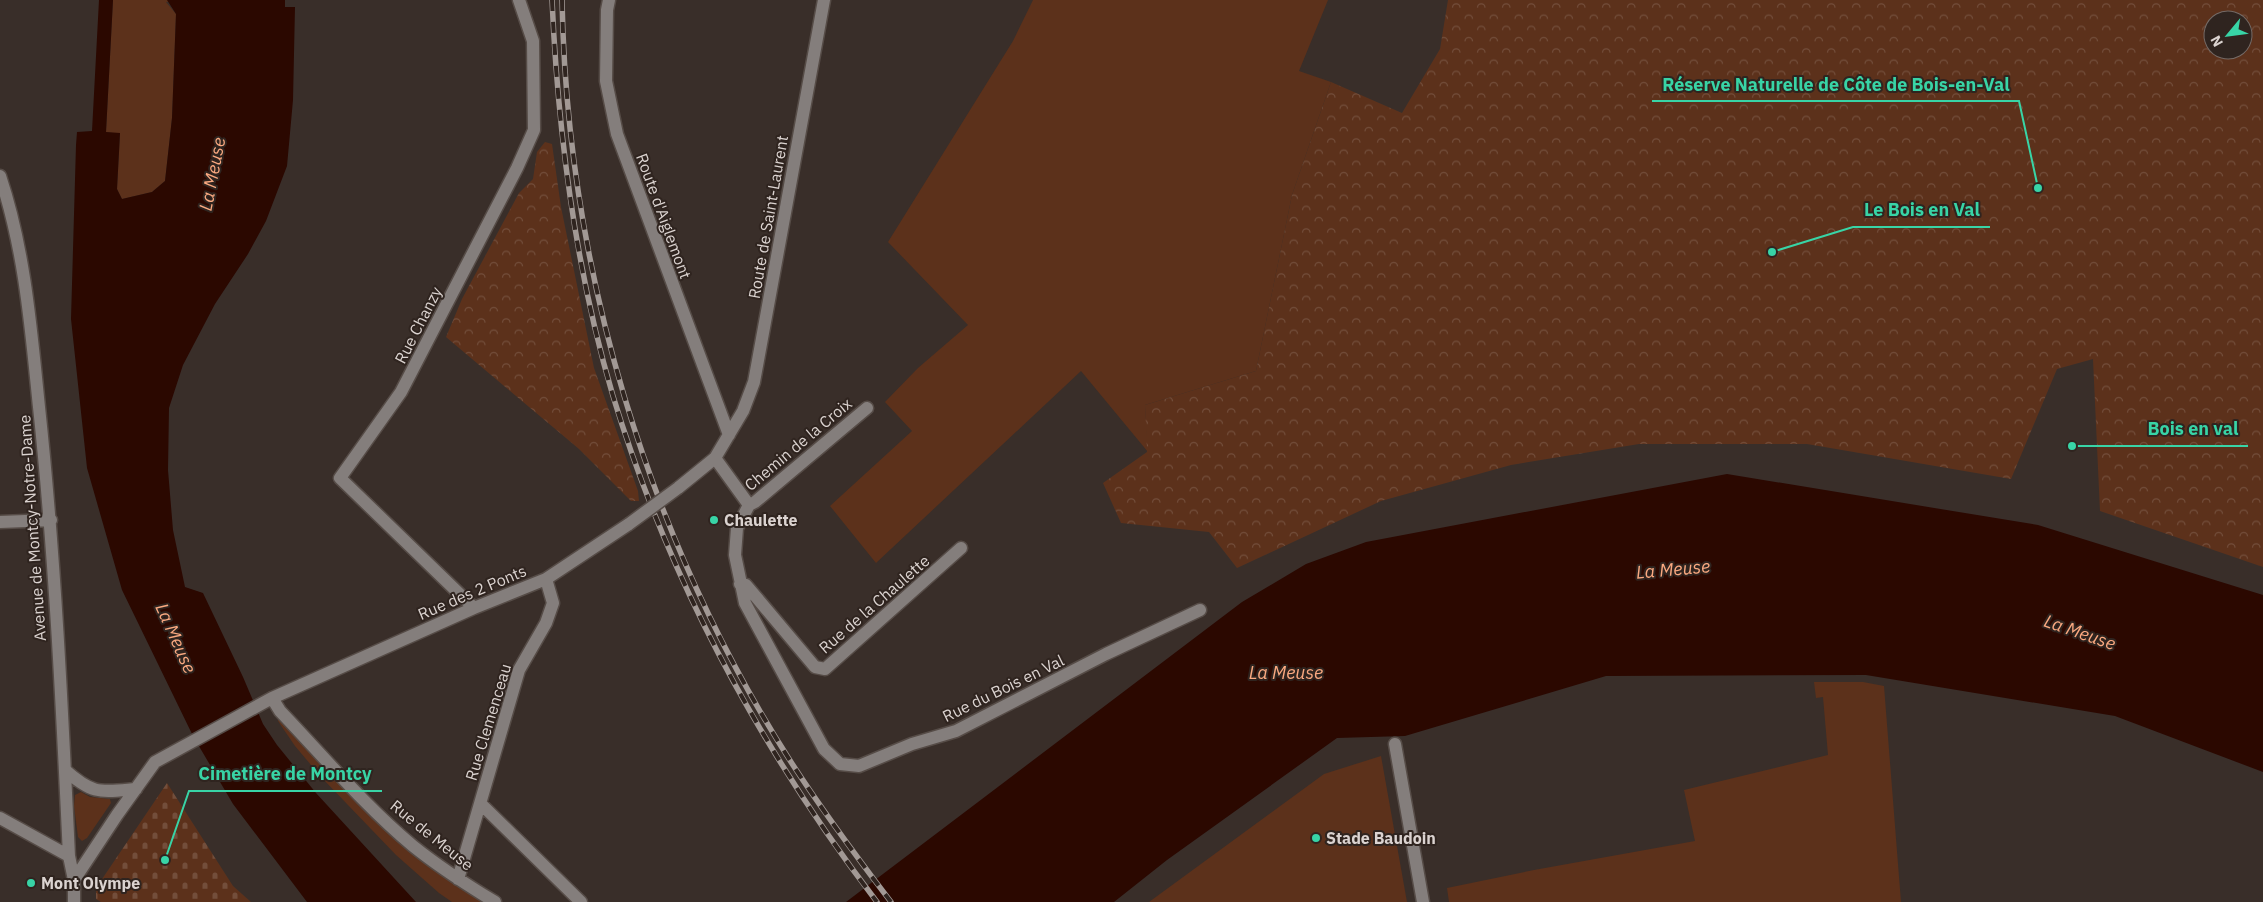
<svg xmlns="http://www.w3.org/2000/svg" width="2263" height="902" font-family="'IBM Plex Sans',sans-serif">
<defs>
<pattern id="forest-crowns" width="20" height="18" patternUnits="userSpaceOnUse" patternTransform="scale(1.25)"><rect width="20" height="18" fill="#5c311b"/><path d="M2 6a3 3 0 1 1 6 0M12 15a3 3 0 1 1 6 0" fill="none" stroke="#734e3b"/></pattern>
<pattern id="cemetery-stones" width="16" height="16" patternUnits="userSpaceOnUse" patternTransform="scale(1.25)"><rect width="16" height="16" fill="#5c311b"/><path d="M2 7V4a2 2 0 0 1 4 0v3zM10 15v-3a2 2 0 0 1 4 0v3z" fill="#734e3b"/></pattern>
</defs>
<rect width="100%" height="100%" fill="#392e29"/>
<!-- green -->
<path fill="#5c311b" d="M113,0H181L166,2L176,14L172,118L165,181L152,192L122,199L117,189L120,134L106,132Z
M1033,0H1328L1299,71L1331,82L1292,195L1256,371L1145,405L1148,452L1081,371L876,563L830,506L912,431L885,402L918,368L968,325L888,242L1013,41Z
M1814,682H1863L1884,686L1901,902H1449L1447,888L1534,870L1695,841L1684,790L1828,755L1823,697L1816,698Z
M280,711L413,845L495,902H452L439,893L396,855L322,778L295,746L278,721Z
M1381,756L1407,902H1149L1324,774Z
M81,792L90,797L110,799L111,803L87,838L82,841L78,837L74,806L75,795Z"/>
<!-- forest -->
<path fill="url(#forest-crowns)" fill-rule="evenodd" d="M1448,0H2263V567L2100,511L2093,359L2057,369L2011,479L1807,444H1639L1511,465L1381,501L1237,568L1209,532L1121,523L1103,483L1147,452L1145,405L1256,371L1292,195L1331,82L1402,113L1440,49ZM2213,20H2243V50H2213Z
M545,142L552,144L561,207L594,368L638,491L639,501H631L579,449L446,337L462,299L519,193L533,179L537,152Z"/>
<!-- cemetery -->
<path fill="url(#cemetery-stones)" d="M167,783L233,886L251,902H101L96,899V888Z"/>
<!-- water -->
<path fill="#2b0800" d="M99,0H113L106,132L120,133L117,189L122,199L152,192L165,181L172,118L176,14L167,0H285V7H295L293,100L287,166L266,221L248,254L215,304L183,365L169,408L168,470L173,530L185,587L203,593L243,677L263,724L277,745L316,793L416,902H307L233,804L193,736L122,590L87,468L71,319L76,145L77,132L92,131Z
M1727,474L2038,525L2263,595V772L2115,716L1866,675L1606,676L1405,736L1337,738L1167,860L1114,902H846L1242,602L1306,564L1366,542Z"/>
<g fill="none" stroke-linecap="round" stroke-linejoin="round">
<defs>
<path id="minor" d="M609,0L607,10L606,81L617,134L729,435
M0,176C25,251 31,329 39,407C55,556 62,706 69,856L74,880V902
M715,458L749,505
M678,488L715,458L743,411L754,382L824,0
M749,505L737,528L735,555L745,603L824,749L840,764L859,766L912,744L956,731L1106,654L1200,610
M749,505L755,502L867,408
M0,522L51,520
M740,584L746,585L815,667L825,669L961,548
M474,608L340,478L401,392L517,168L534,130L533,41L519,0
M272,698L280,711C323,756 365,806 413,846C439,867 467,885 495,902
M1395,744L1423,902
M65,770C93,795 100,792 136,789
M481,804L581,902
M0,818L69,856
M458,879L519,670L546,623L553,603L546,579
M74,880L117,815L155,762L272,698L474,608L546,579L629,524"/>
</defs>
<!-- minor casing -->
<use href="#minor" stroke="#564c47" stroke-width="15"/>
<!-- minor -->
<use href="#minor" stroke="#847e7c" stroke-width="12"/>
<defs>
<path id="rail" d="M552,0C558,134 575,268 613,396C669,580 761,750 877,902
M562,0C567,267 647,537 791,762C822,810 856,856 891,902"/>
</defs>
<!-- rail casing -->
<use href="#rail" stroke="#a29995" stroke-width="5.5"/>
<!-- rail -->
<use href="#rail" stroke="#2f241f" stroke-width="4" stroke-dasharray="11" stroke-linecap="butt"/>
<defs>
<path id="minor-bridge" d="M629,524L678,488"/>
</defs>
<!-- minor-bridge casing -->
<use href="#minor-bridge" stroke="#564c47" stroke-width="15" stroke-linecap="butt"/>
<!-- minor-bridge -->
<use href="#minor-bridge" stroke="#847e7c" stroke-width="12"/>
</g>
<!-- markers -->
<g fill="#38d4a6" stroke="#2f241f" stroke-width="2">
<circle cx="714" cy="520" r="5"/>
<circle cx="1316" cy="838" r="5"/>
<circle cx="31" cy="883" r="5"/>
</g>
<g text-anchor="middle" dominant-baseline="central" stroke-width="4" stroke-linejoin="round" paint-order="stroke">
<!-- street labels -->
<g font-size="16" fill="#dbd3d0" stroke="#2f241f">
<text transform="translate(664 216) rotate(70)">Route d'Aiglemont</text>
<text transform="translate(768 217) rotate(-80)">Route de Saint-Laurent</text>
<text transform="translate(418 325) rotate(-63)">Rue Chanzy</text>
<text transform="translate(798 444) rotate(-40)">Chemin de la Croix</text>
<text transform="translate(32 528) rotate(-94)">Avenue de Montcy-Notre-Dame</text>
<text transform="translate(472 592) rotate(-23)">Rue des 2 Ponts</text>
<text transform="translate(874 604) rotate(-41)">Rue de la Chaulette</text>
<text transform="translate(1003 688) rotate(-26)">Rue du Bois en Val</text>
<text transform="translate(488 722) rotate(-73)">Rue Clemenceau</text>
<text transform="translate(432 835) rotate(39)">Rue de Meuse</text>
</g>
<!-- poi labels -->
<g font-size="16" font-weight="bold" fill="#dbd3d0" stroke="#2f241f" text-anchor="start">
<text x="724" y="520">Chaulette</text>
<text x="1326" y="838">Stade Baudoin</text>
<text x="41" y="883">Mont Olympe</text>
</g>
<!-- water labels -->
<g font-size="18" font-style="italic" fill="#faa980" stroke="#2f241f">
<text transform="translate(212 174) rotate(-79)">La Meuse</text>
<text transform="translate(1673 569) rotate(-5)">La Meuse</text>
<text transform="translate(2080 632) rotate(19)">La Meuse</text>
<text transform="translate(176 638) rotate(66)">La Meuse</text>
<text x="1286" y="672">La Meuse</text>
</g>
</g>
<!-- callouts -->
<path fill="none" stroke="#38d4a6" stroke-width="2" d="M2038 188L2019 101H1652M1772 252L1853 227H1990M2072 446L2138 446H2248M165 860L189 791H382"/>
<g fill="#38d4a6" stroke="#2f241f" stroke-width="2">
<circle cx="2038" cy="188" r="5"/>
<circle cx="1772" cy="252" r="5"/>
<circle cx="2072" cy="446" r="5"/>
<circle cx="165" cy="860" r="5"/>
</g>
<g font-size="18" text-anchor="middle" font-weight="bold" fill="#38d4a6" stroke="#2f241f" stroke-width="4" stroke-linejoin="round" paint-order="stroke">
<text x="1836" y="91">Réserve Naturelle de Côte de Bois-en-Val</text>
<text x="1922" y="216">Le Bois en Val</text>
<text x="2193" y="435">Bois en val</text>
<text x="285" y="780">Cimetière de Montcy</text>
</g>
<!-- north arrow -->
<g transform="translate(2228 35) rotate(241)"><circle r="24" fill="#2f241f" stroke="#746a66"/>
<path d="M0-4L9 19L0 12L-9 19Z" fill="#38d4a6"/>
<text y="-8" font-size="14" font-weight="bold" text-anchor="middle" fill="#dbd3d0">N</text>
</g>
</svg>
